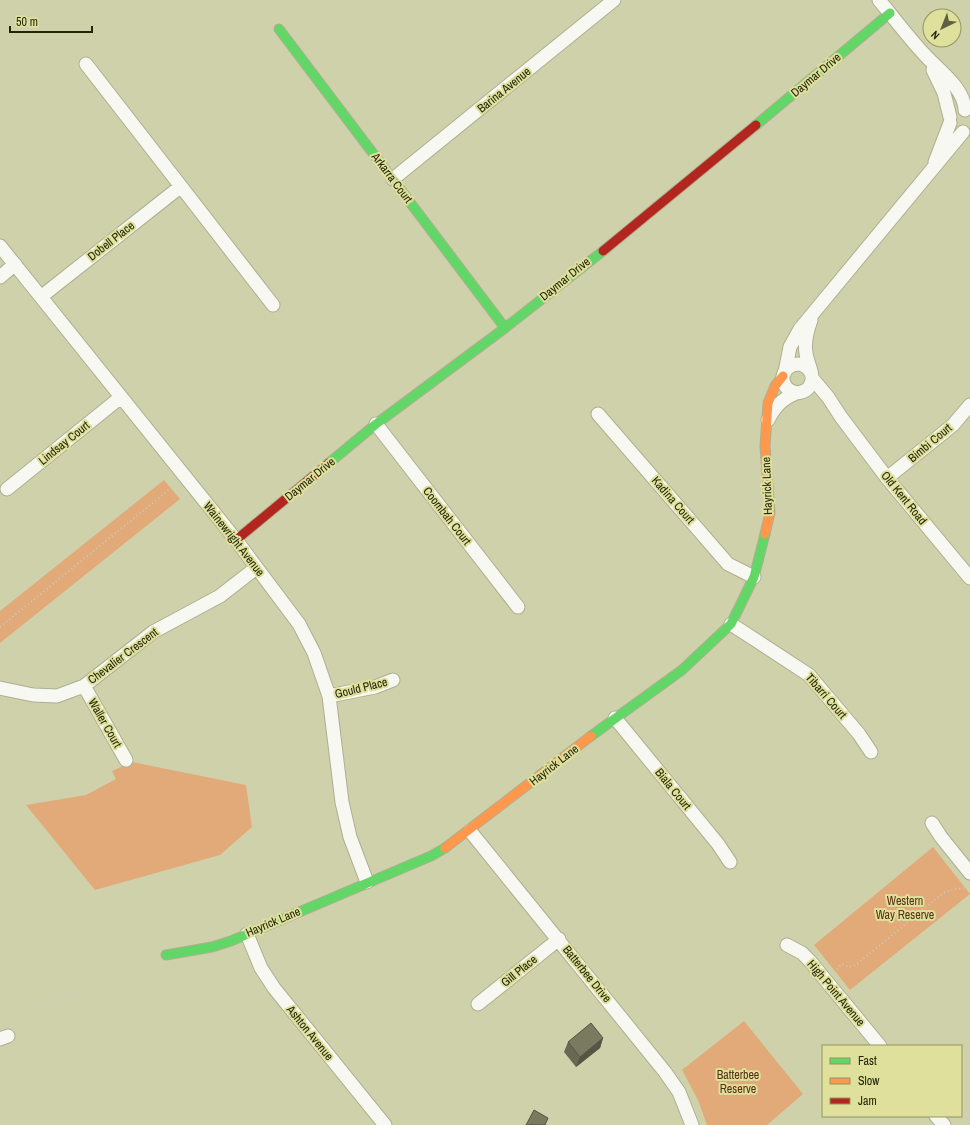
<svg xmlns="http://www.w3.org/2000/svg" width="970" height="1125" font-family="'Archivo Narrow',sans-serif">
<rect width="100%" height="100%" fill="#cfd1ab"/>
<!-- green -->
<path fill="#e1aa78" d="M164,480L180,499L0,643V611Z
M132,762L246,785L252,827L220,855L95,890L26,805L86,795L116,779L112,771Z
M933,847L970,894L850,990L814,945Z
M744,1021L803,1094L767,1125H707L698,1100L682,1070Z"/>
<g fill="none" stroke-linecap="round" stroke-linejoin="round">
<defs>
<path id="street" d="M879,0C894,18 908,37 924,54C938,70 964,87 965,110
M86,64L273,305
M933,70L944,93L950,117
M935,162L950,123
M393,179L614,0
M0,246L236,540L299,624L314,653L329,696L342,802L350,837L367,882
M0,277L15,264
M42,296L180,187
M811,320C807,331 804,341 806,353C807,362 813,371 812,380C810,393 794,397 786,387C774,371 800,353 811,373
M785,372L790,347L800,329L963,132
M812,378L828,397L841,417L887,478L970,578
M598,414L728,564L754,577
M768,420C775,406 782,399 796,393
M376,424L518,607
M887,478L953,425L970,405
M7,489L121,397
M731,624L809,675L859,734L871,752
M84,686L126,760
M0,688L33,695L57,696L84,686L153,632L220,596L256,568
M329,696L375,687L393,680
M615,718L718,844L730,862
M932,823L941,837L970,873
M470,831L665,1072L679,1092L692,1125
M247,934L261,968L274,988L385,1125
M787,945L802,953L809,960L880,1046
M478,1004L559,939
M0,1039L8,1036
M936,1116L944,1125"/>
<path id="fast" d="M279,29L505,328
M756,125L890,13
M329,463L376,424L505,328L603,251
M591,736L682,670L731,624L754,577L765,534
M166,955L212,947L231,941L431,856L445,848"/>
<path id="slow" d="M765,534L770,513L765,446L768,403L775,386L783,376
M445,848L591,736"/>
<path id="jam" d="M603,251L756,125
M236,540L329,463"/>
</defs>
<!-- street casing -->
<use href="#street" stroke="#aeaf91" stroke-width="15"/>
<!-- fast casing -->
<use href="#fast" stroke="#aeaf91" stroke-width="11"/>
<!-- slow casing -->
<use href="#slow" stroke="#aeaf91" stroke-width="11"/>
<!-- jam casing -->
<use href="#jam" stroke="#aeaf91" stroke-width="11"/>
<!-- path -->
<path stroke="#cbcbbf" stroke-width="2" stroke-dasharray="1 3" stroke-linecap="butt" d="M0,627L176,484
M834,972L842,964L849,967L857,964L943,893L954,889L970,888
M19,1016L44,1001L46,1005L116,975"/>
<!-- street -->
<use href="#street" stroke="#f8f8f2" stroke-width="13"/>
<!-- fast -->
<use href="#fast" stroke="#63d668" stroke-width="9"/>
<!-- slow -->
<use href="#slow" stroke="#ff974d" stroke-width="9"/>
<!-- jam -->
<use href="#jam" stroke="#b3261e" stroke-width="9"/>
</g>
<!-- wall -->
<path fill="#686953" d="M603,1038L600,1048L576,1067L564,1052L568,1042Z"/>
<!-- shaded-wall -->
<path fill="#555543" d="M603,1038L600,1048L576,1067L580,1057Z"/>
<!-- building -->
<path fill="#797a60" stroke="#555543" d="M591,1023L603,1038L580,1057L568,1042Z
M534,1110L548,1118L545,1125H526Z"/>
<g text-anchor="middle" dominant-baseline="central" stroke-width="4" stroke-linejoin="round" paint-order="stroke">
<!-- street labels -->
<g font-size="12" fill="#242408" stroke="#dee09c">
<text transform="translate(816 75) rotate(-40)">Daymar Drive</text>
<text transform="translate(504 90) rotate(-39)">Barina Avenue</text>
<text transform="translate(392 178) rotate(53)">Arkarra Court</text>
<text transform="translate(111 241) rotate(-38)">Dobell Place</text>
<text transform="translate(565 279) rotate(-39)">Daymar Drive</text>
<text transform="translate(64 443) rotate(-39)">Lindsay Court</text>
<text transform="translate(930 443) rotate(-40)">Bimbi Court</text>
<text transform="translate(310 479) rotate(-39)">Daymar Drive</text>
<text transform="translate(767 486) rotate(-92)">Hayrick Lane</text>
<text transform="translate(904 498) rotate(51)">Old Kent Road</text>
<text transform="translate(673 500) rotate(49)">Kadina Court</text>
<text transform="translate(447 516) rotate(52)">Coombah Court</text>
<text transform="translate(234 539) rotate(52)">Wainewright Avenue</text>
<text transform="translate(123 656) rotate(-37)">Chevalier Crescent</text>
<text transform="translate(361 688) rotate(-14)">Gould Place</text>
<text transform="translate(826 696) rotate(49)">Tibarri Court</text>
<text transform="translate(105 723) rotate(60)">Waller Court</text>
<text transform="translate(554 765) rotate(-38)">Hayrick Lane</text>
<text transform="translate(673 789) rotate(51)">Biala Court</text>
<text transform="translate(273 922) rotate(-23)">Hayrick Lane</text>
<text transform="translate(519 971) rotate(-39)">Gill Place</text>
<text transform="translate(587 974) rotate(51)">Batterbee Drive</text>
<text transform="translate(836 993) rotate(50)">High Point Avenue</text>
<text transform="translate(310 1033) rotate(51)">Ashton Avenue</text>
</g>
<!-- park labels -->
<g font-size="12" fill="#592d12" stroke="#dee09c">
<text x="905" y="901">Western<tspan x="905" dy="14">Way Reserve</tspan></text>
<text x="738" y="1075">Batterbee<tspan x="738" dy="14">Reserve</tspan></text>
</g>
</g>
<!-- legend -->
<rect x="822" y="1045" width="140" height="72" fill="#dee09c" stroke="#949561"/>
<rect x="830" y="1058" width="20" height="6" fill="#63d668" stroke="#949561"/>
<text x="858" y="1065" font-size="12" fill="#242408">Fast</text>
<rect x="830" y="1078" width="20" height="6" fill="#ff974d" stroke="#949561"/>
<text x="858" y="1085" font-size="12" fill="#242408">Slow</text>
<rect x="830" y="1098" width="20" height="6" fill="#b3261e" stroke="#949561"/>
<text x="858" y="1105" font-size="12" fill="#242408">Jam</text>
<!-- north arrow -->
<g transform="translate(942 28) rotate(223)"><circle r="19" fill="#dee09c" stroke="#949561"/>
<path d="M0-3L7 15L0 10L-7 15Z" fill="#606141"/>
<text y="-6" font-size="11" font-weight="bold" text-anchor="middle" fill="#242408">N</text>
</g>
<!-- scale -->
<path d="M10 26v6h82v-6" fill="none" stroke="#242408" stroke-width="2"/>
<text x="16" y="26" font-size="12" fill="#242408" stroke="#dee09c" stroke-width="3" paint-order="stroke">50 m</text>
</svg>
